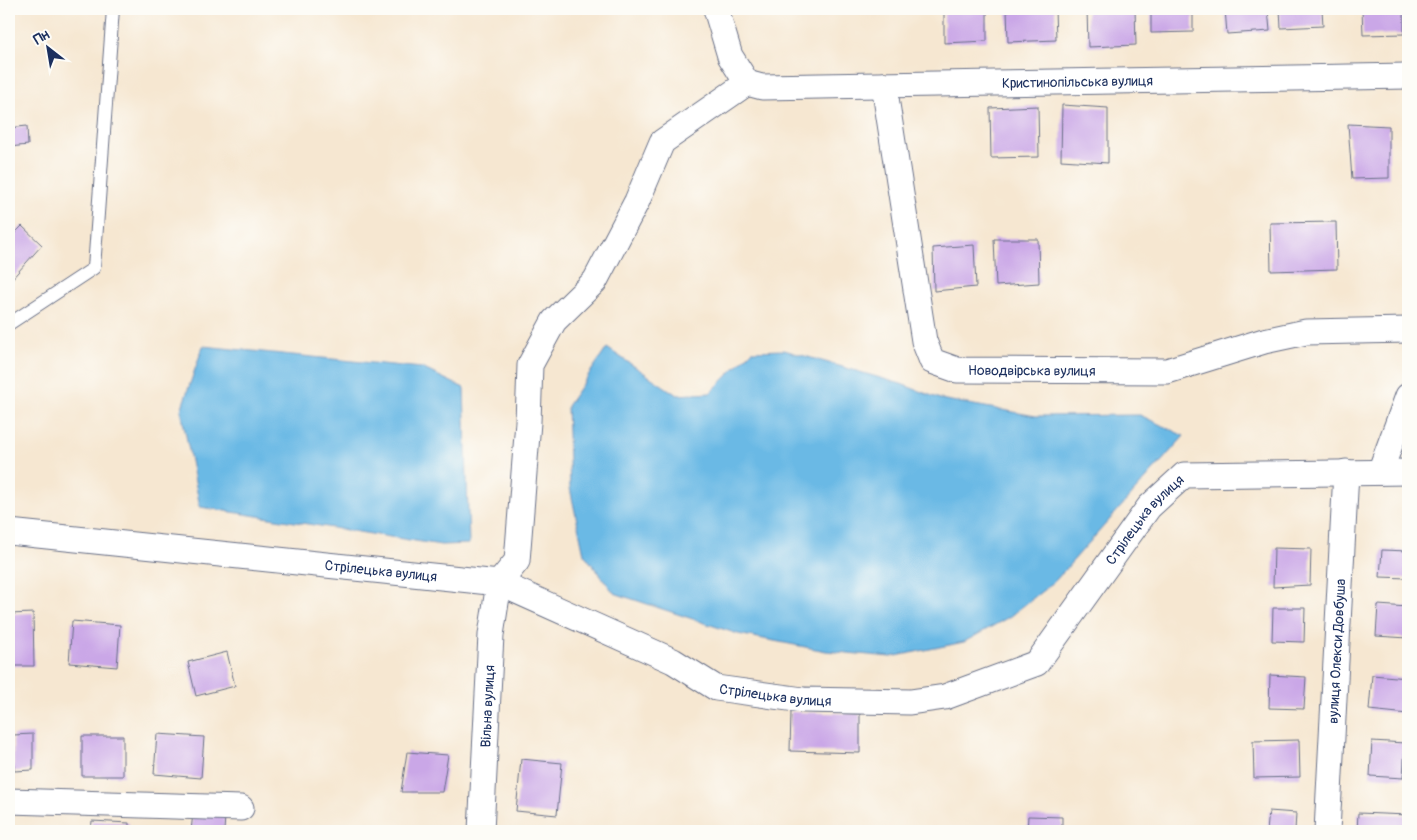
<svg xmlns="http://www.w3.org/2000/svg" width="1417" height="840" font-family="Pangolin,sans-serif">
<rect width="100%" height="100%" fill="#fdfcf7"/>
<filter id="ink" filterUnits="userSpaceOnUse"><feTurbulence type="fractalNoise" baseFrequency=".02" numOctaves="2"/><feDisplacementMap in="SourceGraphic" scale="10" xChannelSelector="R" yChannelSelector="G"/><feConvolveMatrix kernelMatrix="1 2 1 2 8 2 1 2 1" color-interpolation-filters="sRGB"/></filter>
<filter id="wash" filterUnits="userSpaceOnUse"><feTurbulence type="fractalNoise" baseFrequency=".0096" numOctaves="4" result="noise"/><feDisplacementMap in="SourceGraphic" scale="20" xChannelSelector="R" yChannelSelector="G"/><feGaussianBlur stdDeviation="1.12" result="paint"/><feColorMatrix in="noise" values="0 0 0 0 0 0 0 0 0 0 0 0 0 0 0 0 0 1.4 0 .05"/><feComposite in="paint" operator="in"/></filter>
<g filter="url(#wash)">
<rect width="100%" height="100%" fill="#f6e7d1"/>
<!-- water -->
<path fill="#6ab9e5" stroke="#4274a2" d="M203,346L422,368L464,388L469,544L441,545L200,507L181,410Z
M607,348L677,395L710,393L752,351L784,350L901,384L940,399L1036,416L1140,415L1184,436L1055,581L1009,617L964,642L891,657L826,651L738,634L614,593L584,554L570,488L567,406Z"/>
<g id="blocks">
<!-- building -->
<path fill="#caa7e7" d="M944,9H987V41L944,43Z
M1007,9H1055L1056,40L1008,42Z
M1087,9H1135L1136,45L1088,47Z
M1151,9H1193V32L1151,33Z
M1225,9H1268L1270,31L1227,34Z
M1280,9H1322L1323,26L1281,28Z
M1362,9H1404V34L1363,35Z
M1062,105L1108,108V163L1061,160Z
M1038,106L1039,157L991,158L990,108Z
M1348,124L1389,126V178L1352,179Z
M27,126L28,145L9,147V128Z
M1336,222L1337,269L1271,271L1270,223Z
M22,226L42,245L10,281L9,239Z
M994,239H1038L1039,283L996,286Z
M974,245L976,287L934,291L933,248Z
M1274,548L1311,549L1310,585L1273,587Z
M1382,550L1408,551L1407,578L1380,577Z
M1378,605L1408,607V638L1376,636Z
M1273,608H1305L1304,642L1272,641Z
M33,613L34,666H9V614Z
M72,621L120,625L117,667L69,663Z
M227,652L235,686L196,696L188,662Z
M1270,675L1306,677L1304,709L1269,708Z
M1372,675L1408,678V714L1369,710Z
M791,712L860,714V753L790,751Z
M33,734V770L14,771L13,735Z
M157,734L204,737L201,778L154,774Z
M82,736H123V776H82Z
M1299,740L1300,777L1254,778L1253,741Z
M1372,741L1405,743L1403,778L1370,776Z
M407,752L448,755L442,792H401Z
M521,759L562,763L557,815L516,811Z
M1269,811L1296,813L1295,831H1267Z
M193,813L225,816L224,831H191Z
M1358,813L1408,815V831H1357Z
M1028,816L1062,817V831H1027Z
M92,821L129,823V831H91Z"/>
</g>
</g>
<g filter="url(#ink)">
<use href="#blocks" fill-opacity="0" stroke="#686f86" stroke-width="1"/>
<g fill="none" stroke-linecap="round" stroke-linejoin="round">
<defs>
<path id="lane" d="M9,324L94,268L113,9"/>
<g id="street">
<path d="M716,9L730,56L747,83"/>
<path id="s1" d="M747,83L762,87L1408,76"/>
<path id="s2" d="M884,85L924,341L932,361L957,370L1167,371L1264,341L1306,332L1408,330"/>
<path d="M1380,472L1408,396"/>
<path id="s3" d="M9,532L499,583L673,661L716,688L803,700L910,702L945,697L1037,663L1149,507L1184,475L1408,472"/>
<path d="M9,801L241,808"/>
<path id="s4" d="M481,831L491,635L499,583L517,561L528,422L530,365L554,321L595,281L637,201L662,142L747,83"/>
<path id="s5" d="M1327,831L1346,472"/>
</g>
</defs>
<!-- lane casing -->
<use href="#lane" stroke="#686f86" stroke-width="14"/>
<!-- street casing -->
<use href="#street" stroke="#686f86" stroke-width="27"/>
<!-- lane -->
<use href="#lane" stroke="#fff" stroke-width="12"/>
<!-- street -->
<use href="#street" stroke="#fff" stroke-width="25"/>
</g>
</g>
<g text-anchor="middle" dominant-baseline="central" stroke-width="4" stroke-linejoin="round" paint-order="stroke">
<!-- street labels -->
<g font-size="14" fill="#1b2f5e" stroke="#fdfcf7">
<text stroke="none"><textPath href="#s1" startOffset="331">Кристинопільська вулиця</textPath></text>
<text stroke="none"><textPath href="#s2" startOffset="382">Новодвірська вулиця</textPath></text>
<text stroke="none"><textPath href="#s3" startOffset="1242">Стрілецька вулиця</textPath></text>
<text stroke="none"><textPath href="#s3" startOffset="374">Стрілецька вулиця</textPath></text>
<text stroke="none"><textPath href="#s5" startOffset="180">вулиця Олекси Довбуша</textPath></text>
<text stroke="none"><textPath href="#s3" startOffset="794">Стрілецька вулиця</textPath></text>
<text stroke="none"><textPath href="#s4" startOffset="125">Вільна вулиця</textPath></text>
</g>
</g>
<!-- margin -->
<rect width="1417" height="840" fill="none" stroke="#fdfcf7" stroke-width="30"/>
<!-- north arrow -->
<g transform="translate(48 48) rotate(329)" stroke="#fdfcf7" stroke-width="4" paint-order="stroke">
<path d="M0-4L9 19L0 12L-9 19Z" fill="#1b2f5e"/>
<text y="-8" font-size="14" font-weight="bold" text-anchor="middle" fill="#1b2f5e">Пн</text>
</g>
</svg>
